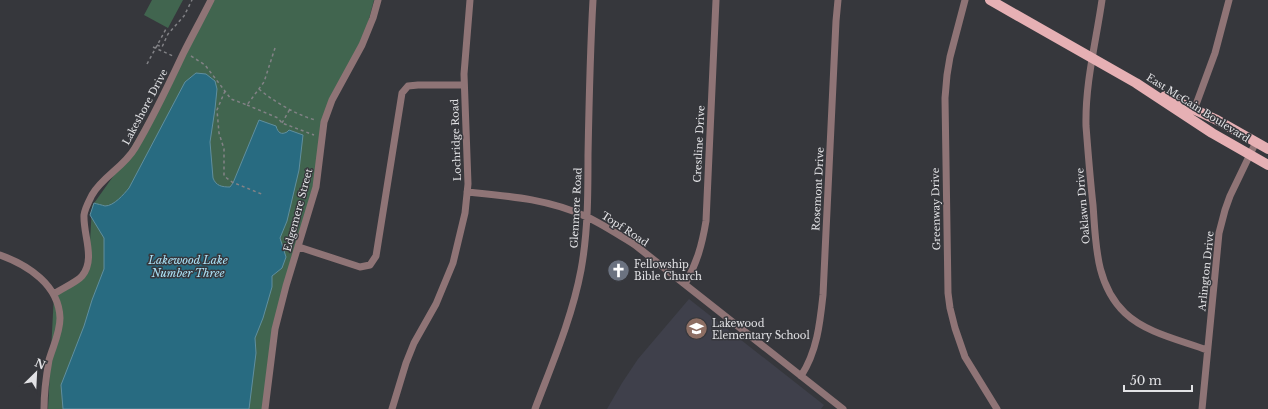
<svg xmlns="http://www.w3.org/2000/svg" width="1268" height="409" font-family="'Libre Baskerville',serif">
<rect width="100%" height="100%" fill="#36373c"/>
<!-- built -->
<path fill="#3f404b" d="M689,299L824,405L821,409H607L622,383L638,359Z"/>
<!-- green -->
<path fill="#41654f" d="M152,0H183L168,28L144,15Z
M210,0H374L362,45L328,109L320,165L281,304L265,409H48L54,294L81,277L89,261L92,206L122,164L179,64Z"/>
<!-- water -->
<path fill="#286b81" stroke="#608f9f" d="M196,73L206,74L215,81L217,89L215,109L210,142L213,178C216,186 222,187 230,187L233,183L259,120L276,126C278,133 281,135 287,132L289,130L303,135L299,170L287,221L280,238L286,257L282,268L272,276V287L263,318L255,338L256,353L249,409H63L61,385L84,326L92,300L104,269V238L90,215L94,203C97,204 102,205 105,206C114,206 124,194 129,188L185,82Z"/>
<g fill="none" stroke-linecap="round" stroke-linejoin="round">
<!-- path -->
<path stroke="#828286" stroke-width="1.5" stroke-dasharray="3 3" stroke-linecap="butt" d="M157,45L162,47L168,34L184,16L192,0
M153,47L173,56
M191,56L205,65L231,99L247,105L264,82L275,48
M147,64L166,29
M259,89C273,101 298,116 316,120
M225,91L217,110L219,133L224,149V176L232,182L264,195
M247,105L278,118L282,123L314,135
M282,123L290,109"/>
<!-- minor -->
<path stroke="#8f7476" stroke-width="7" d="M965,0L950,57L947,75L945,98L948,293L950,308L955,328L965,357L997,409
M1102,0C1096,42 1085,83 1086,126C1088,152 1090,178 1093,205C1096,243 1095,284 1125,313C1146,333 1180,340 1207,350
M1194,110L1215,53L1229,0
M467,192C508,196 549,199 587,217C604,225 619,235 635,245L843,409
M299,247L360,267L370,265L376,256L402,93L408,86L418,85H464
M0,255C28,265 59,285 60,318C60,333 53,346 49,360C46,377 44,392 44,409
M685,284C697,263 702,245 706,221L716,0
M54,294C61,289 77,282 82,276C96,259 83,235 84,215C85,208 89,201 92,195C102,177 124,167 135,148C153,118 168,86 183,54C192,36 202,18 211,0
M801,376C817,352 820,323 823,295L836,21L838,0
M265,409L275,329L286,286L316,187L324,122L332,100L362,45L373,18L378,0
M392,409L406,363L414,343L436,304L453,263L465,213L468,184L464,74L470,0
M535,409C552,364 572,318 581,270C588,232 588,194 588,155C589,103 590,52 593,0
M1202,409L1219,233L1225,210L1230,196L1256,142"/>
<!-- primary -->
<path stroke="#e6b0b4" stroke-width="10" d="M990,0L1136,83L1212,133L1268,165
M1165,96L1217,120L1268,149"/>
</g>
<!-- icons -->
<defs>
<symbol id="church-disc" viewBox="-11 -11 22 22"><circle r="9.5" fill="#6b7280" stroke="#36373c"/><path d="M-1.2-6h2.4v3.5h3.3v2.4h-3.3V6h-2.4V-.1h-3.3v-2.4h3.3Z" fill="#fff"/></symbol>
<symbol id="school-disc" viewBox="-11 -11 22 22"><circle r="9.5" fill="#8d6e63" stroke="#36373c"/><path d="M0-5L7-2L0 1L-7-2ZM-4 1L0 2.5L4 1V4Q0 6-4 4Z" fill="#fff"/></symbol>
</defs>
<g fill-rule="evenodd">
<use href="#church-disc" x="606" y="258" width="25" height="25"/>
<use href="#school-disc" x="684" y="316" width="25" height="25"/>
</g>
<g text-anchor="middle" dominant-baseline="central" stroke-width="3" stroke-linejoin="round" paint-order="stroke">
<!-- street labels -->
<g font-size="10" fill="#e2e2e5" stroke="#36373c">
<text transform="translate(145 107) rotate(-62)">Lakeshore Drive</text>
<text transform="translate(1198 108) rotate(32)">East McCain Boulevard</text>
<text transform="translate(456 140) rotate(-92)">Lochridge Road</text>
<text transform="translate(699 144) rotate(-87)">Crestline Drive</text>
<text transform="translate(818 189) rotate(-87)">Rosemont Drive</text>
<text transform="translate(1083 206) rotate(-95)">Oaklawn Drive</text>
<text transform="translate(576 208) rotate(-87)">Glenmere Road</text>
<text transform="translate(936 209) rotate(-91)">Greenway Drive</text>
<text transform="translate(298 210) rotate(-75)">Edgemere Street</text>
<text transform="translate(625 229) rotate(33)">Topf Road</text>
<text transform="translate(1206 271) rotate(-84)">Arlington Drive</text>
</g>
<!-- poi labels -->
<g font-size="10" fill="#e2e2e5" stroke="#36373c" text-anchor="start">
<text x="634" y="264">Fellowship<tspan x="634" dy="12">Bible Church</tspan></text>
<text x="712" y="323">Lakewood<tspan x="712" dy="12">Elementary School</tspan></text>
</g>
<!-- water labels -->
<g font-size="11" font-style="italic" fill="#abe2f7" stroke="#36373c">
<text x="188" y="260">Lakewood Lake<tspan x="188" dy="13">Number Three</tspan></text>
</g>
</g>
<!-- north arrow -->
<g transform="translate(36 373) rotate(24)" stroke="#36373c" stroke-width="3" paint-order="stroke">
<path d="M0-3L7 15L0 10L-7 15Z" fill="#e2e2e5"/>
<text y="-6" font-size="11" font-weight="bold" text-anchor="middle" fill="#e2e2e5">N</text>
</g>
<!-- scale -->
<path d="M1124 385v6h68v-6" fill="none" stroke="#e2e2e5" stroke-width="2"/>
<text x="1130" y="385" font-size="12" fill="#e2e2e5" stroke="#36373c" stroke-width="3" paint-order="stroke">50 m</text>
</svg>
